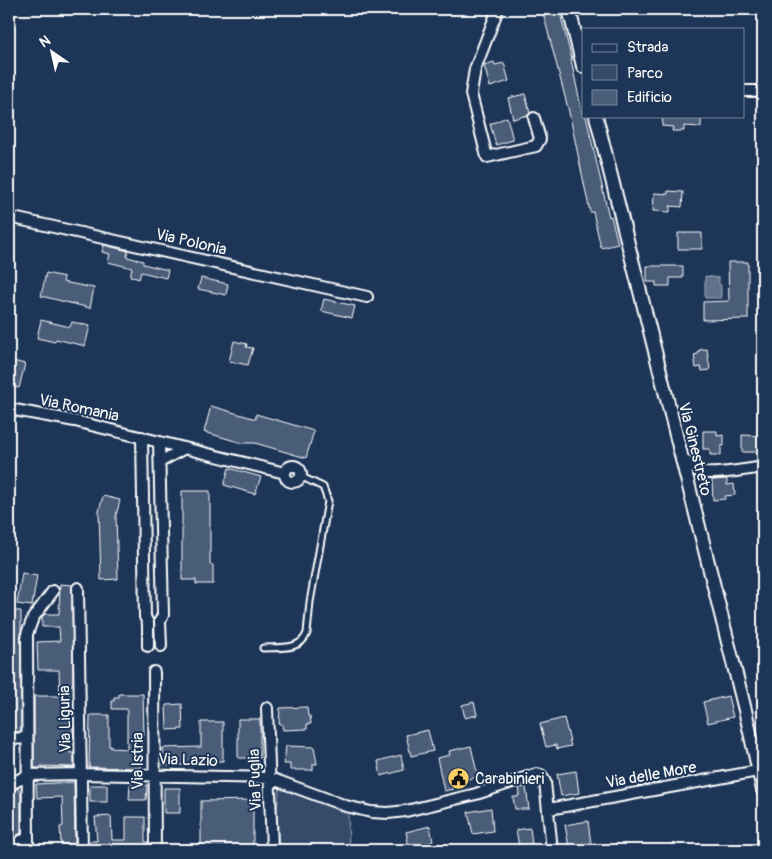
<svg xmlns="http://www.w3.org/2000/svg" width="772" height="859" font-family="Pangolin,sans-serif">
<rect width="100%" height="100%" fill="#1d3557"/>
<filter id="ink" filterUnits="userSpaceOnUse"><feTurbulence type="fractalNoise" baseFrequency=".02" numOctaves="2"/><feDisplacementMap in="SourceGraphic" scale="10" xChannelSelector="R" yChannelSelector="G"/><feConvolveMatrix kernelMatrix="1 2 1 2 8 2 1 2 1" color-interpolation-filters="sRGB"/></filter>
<g filter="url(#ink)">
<!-- green -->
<path fill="#364b69" stroke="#9aa5b4" d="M283,787L339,808L348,814L349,848L279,850L277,809L279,790Z"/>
<!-- water -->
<path fill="#617289" stroke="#a0aab8" d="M705,276L719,278V285H721V298H705Z"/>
<!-- building -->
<path fill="#4a5d79" stroke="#fff" d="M542,9H559L572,60H571L583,116H586L609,217L611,216L618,244L601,248L593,212H590L569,112Z
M494,62L495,65L504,63L509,81L490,87L484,65Z
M525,94L530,113L528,115L513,119L508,98Z
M663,116H701V127L684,126V131H672L673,127L662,126Z
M507,117L513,140L496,145L490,124Z
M668,191L683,192L682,207L670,206V212L653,211L654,193L668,194Z
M678,233H702V249H678Z
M104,245L128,251L127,257L143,261V264L168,270L166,278L141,272L139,279L130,276L132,268L108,262L110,254L102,252Z
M728,262H748V319L703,320V302L729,301Z
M647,266H683V278H670V286H656V282H647Z
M46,273L64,277L63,282L94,288L90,308L41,296Z
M201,278L228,284L226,295L198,289Z
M324,299L355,306L352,318L321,311Z
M41,320L70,327L72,322L90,326L85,346L56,339L55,342L37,338Z
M234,341L247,344L246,347L253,348L248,365L229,361Z
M707,349L710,370L702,371L701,367L696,368L694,355L698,354L699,350Z
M9,360L25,364L19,388L9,386Z
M211,406L256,419V414L314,431L306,458L255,443H242L204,432Z
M703,431H717V436L724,435V446H721V455H710V449H703Z
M742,435L762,436L761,452H742Z
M229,468L261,477L255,494L224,485Z
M727,479V485L734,484L735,495L725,496V499L713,500L712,480Z
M182,491H210V565H213V584H196V580H182Z
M103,496L120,500L116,516L118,579L101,580L99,511Z
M22,573L37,576L32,606L17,604Z
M60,584L72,585L73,685H70L68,725L73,724V737H69L70,753H74V767L41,766V768H34V696H60L59,670H38L37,642L60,641L59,627H42V617L45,614H59Z
M10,611H21V731L9,732Z
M119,694H143L144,736H142L141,768L89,767L90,715H109V746H111V748L127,749V709H112V701H114V697H119Z
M728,696L733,717L708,723L703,702Z
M474,702L477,715L465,718L462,705Z
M182,704L183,729L167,730L166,705Z
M307,707L308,716H310L311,724H307V729L283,730L282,724H279L280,708Z
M564,718L571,746L557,749L556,745L546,747L540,724Z
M238,719H260V758H238Z
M201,722H223V761H191V765H163V748L201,747Z
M428,730L433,751L411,756L406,735Z
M286,746L314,747L317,764H313V770H290V764H284Z
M471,746L478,777L451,783L453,789L444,791L437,758L450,755L449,751Z
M401,755L404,770L381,776L378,761Z
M576,771L579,793L561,796L557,774Z
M74,782L75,844H61L60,827L63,826L62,797L37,798L36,784Z
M90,785H107V802H90Z
M130,785H147L146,800H129Z
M526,787L529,809H515L513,797H518V795L520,794L519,788Z
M18,788L21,793V833L9,839V821L12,819L9,812V793Z
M164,788H180V813H164Z
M253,800V850H201V801Z
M491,808L493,831L473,834L468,812Z
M111,816L112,840H126V817H145V842H148V850H90V841H97L95,817Z
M588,821L591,844L569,847L565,825Z
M430,826L433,842L409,847L406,832Z
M530,828L532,844L519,846L516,830Z"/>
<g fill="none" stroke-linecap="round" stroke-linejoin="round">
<defs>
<path id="service" d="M263,648C278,647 301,651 307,633L310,602L328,501L323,487L300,476"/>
<path id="minor" d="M498,9L475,69L471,94L487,157L536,146L540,139L534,118
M743,91H763
M9,217L367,297
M9,409L75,421L285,473
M142,437L145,617L148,623V646
M159,442L163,615L160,621L161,646
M681,460C692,462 692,468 700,472C711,476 750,469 763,467
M160,462L185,448
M285 474a8 8 0 1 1 16 0a8 8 0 1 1-16 0Z
M78,588L82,850
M154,672L155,850
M267,708L272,850
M9,739L27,738
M9,785L28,775L81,774L270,778L346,806L371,812L388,813L406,811L476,794L537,774L541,775L545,782L552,850
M549,809L758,771
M9,846L28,838
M28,850L27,634L33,618L53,591"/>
<path id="tertiary" d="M569,9L583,66
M596,116L745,710L763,790"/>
</defs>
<!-- service casing -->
<use href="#service" stroke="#fff" stroke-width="9"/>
<!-- minor casing -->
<use href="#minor" stroke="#fff" stroke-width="14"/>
<!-- tertiary casing -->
<use href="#tertiary" stroke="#fff" stroke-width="16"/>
<!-- service -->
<use href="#service" stroke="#1d3557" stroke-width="5"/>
<!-- minor -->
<use href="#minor" stroke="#1d3557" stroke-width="10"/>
<!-- tertiary -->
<use href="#tertiary" stroke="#1d3557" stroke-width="12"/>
</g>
</g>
<!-- icons -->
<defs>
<symbol id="civic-disc" viewBox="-11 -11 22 22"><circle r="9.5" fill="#ffd166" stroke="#1d3557"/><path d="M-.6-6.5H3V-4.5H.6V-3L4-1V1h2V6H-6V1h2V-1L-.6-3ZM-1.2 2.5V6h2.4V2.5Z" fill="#111"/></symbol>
</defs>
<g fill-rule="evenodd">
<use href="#civic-disc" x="446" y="766" width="25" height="25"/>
</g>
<g text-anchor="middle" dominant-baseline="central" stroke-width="4" stroke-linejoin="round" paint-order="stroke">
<!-- street labels -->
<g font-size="16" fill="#fff" stroke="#1d3557">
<text transform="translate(191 242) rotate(13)">Via Polonia</text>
<text transform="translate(79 408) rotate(12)">Via Romania</text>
<text transform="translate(695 449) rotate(76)">Via Ginestreto</text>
<text transform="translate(65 719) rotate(-91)">Via Liguria</text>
<text transform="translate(188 760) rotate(2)">Via Lazio</text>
<text transform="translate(138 761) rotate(-90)">Via Istria</text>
<text transform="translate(651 775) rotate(-10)">Via delle More</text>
<text transform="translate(255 780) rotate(-92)">Via Puglia</text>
</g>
<!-- poi labels -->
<g font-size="16" fill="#fff" stroke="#1d3557" text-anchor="start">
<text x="475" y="779">Carabinieri</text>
</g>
</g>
<!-- margin -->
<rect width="772" height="859" fill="none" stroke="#1d3557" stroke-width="30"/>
<rect x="15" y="15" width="742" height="829" fill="none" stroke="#fff" stroke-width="2" filter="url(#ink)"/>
<!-- legend -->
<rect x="582" y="28" width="162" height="90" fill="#1d3557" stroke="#77869a"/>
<rect x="592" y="44" width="25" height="8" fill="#1d3557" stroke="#77869a"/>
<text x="627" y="52" font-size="15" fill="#ffffff">Strada</text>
<rect x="592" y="65" width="25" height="15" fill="#364b69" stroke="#77869a"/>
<text x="627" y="78" font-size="15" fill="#ffffff">Parco</text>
<rect x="592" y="90" width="25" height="15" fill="#4a5d79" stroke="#77869a"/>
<text x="627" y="102" font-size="15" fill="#ffffff">Edificio</text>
<!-- north arrow -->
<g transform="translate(52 52) rotate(326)" stroke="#1d3557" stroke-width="4" paint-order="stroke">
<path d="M0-4L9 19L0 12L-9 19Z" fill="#ffffff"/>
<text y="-8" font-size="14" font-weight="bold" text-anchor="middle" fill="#ffffff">N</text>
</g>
</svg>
